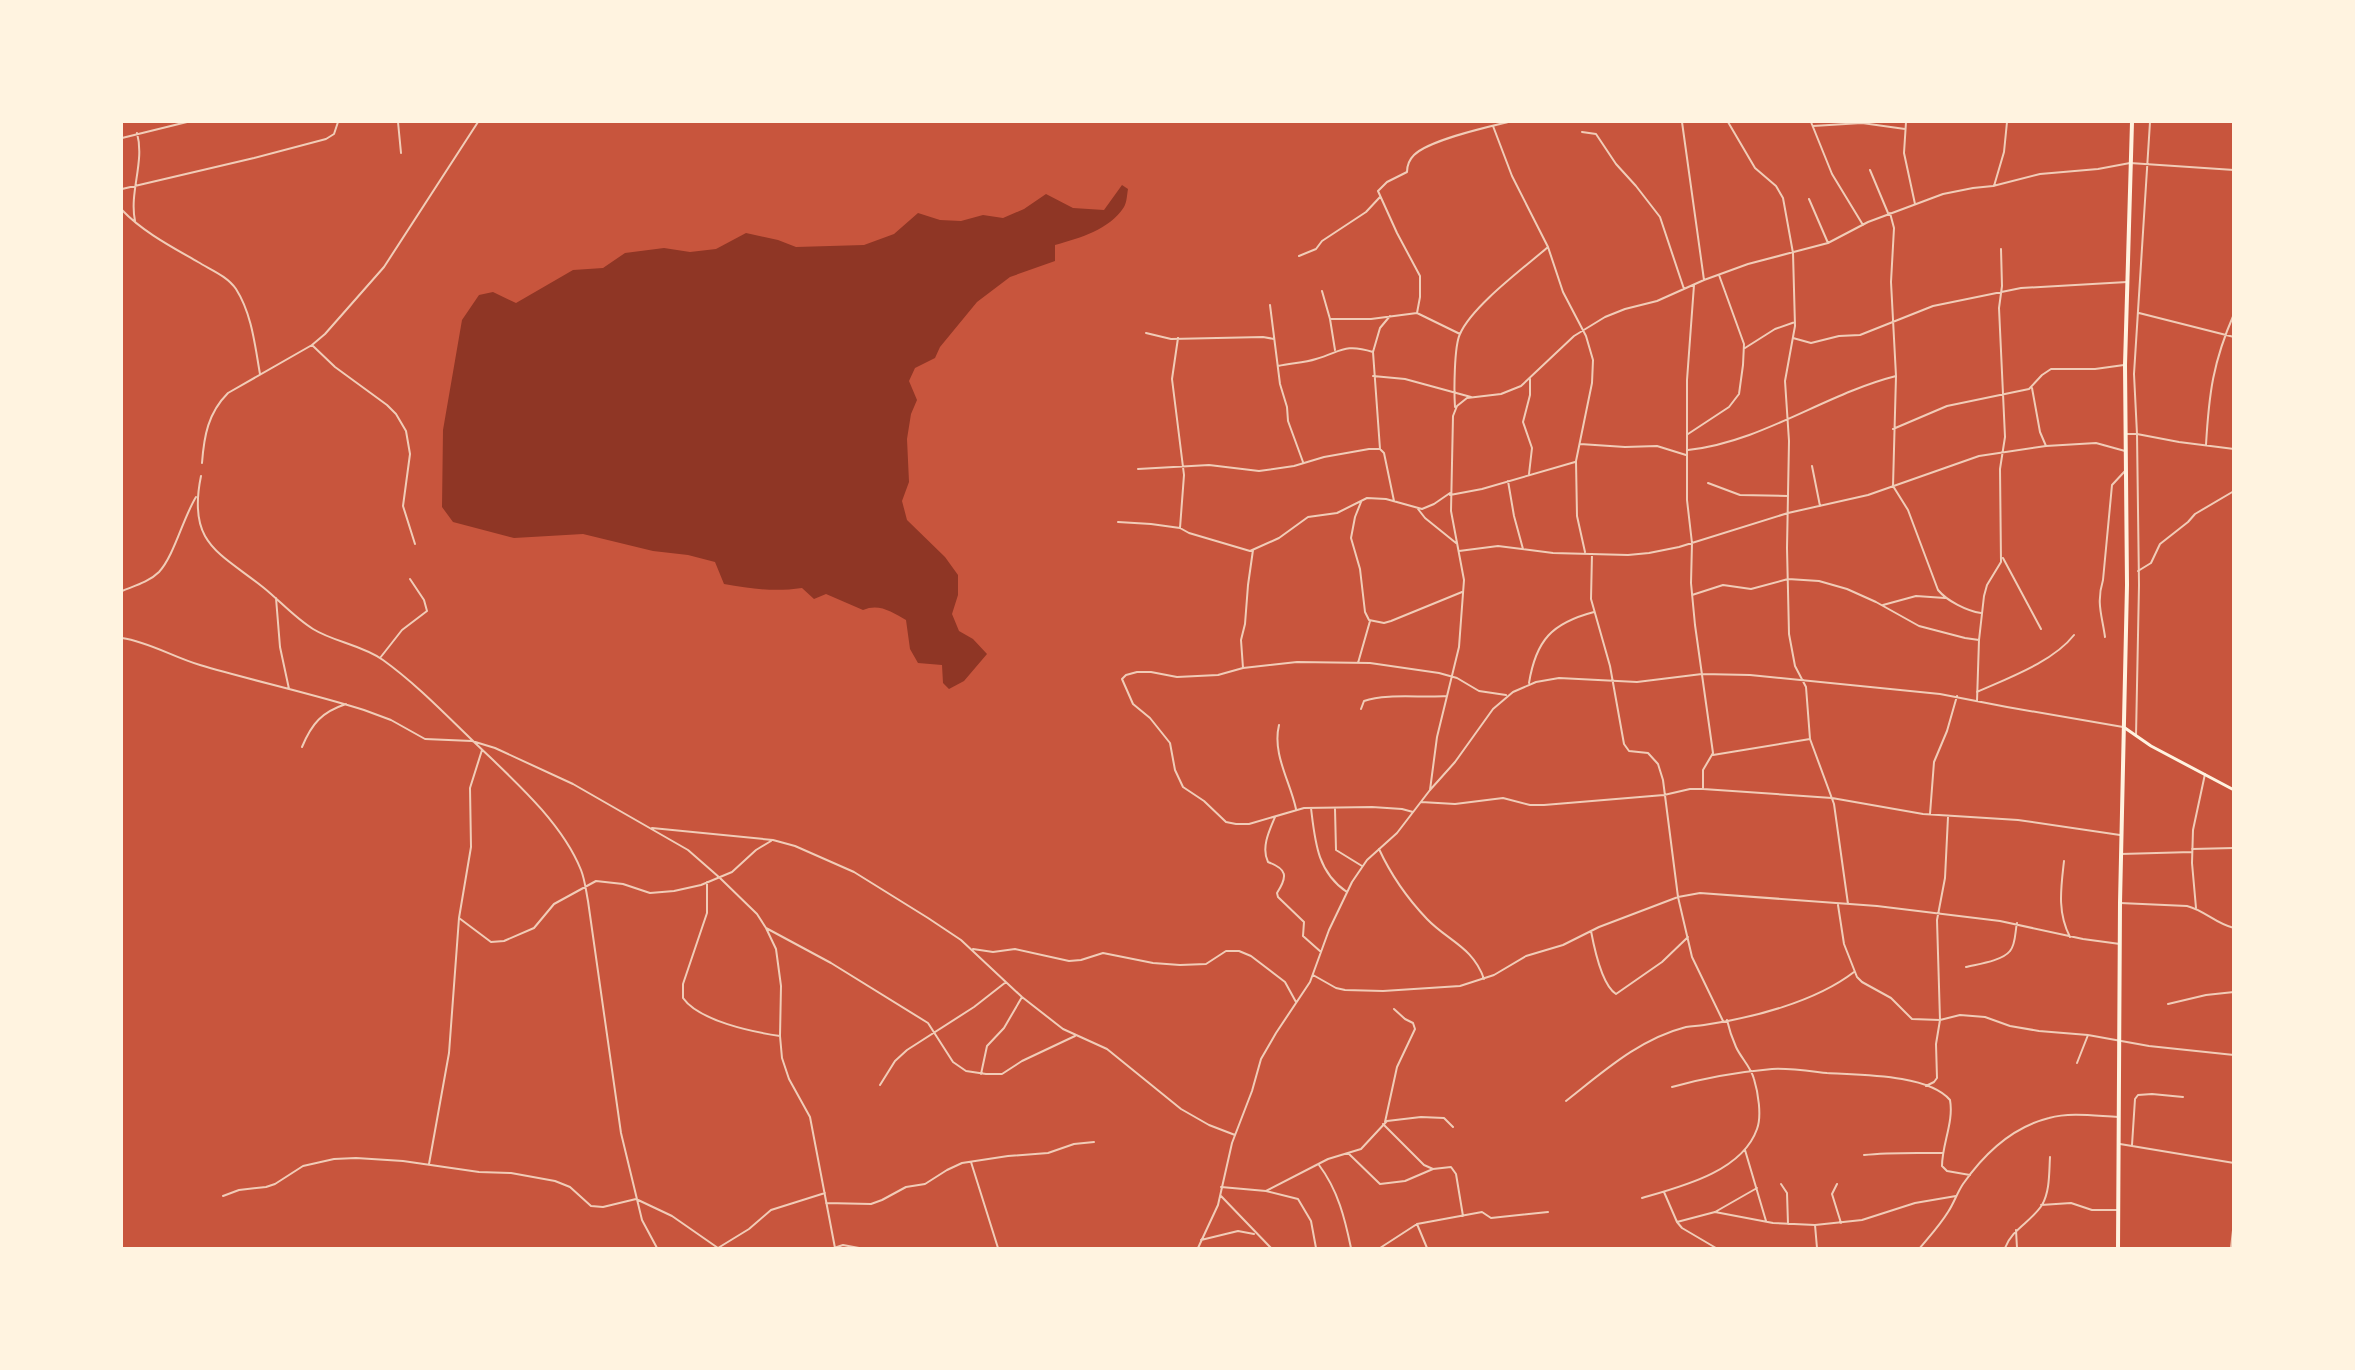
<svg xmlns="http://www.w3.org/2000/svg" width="2355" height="1370" font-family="Roboto,sans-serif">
<rect width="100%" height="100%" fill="#c8553d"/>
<!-- water -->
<path fill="#8f3625" d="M1122,185L1128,189C1127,194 1127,202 1124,207C1109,230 1080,238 1055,245V261L1010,277L977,302L940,347L935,358L915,368L909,381L917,400L911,414L907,439L909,482L902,501L907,520L945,557L958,575V595L952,614L959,631L973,639L987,654L964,681L949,689L943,683L942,665L918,663L910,649L906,620C892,612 879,603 863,610L826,594L814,599L802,588C775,592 751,589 724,584L715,562L688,555L653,551L583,534L514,538L453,522L442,507L443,430L462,320L479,295L493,292L516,303L573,270L603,268L625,253L664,248L690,252L716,249L746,233L778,240L796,247L864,245L894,234L918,213L940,220L961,221L983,215L1003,218L1024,209L1046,194L1073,208L1104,210Z"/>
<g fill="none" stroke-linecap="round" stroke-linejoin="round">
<!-- minor -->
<path stroke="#f1ccb7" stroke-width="2" d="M398,122L401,153
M1682,122L1704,280
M1728,122L1755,168L1776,186L1783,198L1793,253L1795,326L1785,381L1789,441L1787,548L1789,634L1795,666L1806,687L1810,739L1834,804L1848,904
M1811,122L1832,174L1863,225
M1906,122L1904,153L1915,204
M1493,126L1512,176L1548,247L1563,292L1586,336L1593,360L1592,383L1576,461L1577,516L1585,552
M1813,126L1862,123L1905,129
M1582,132L1596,134L1616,164L1636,186L1660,217L1684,289
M122,138L187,122
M1870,170L1888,213
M1994,186L2004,152L2007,122
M122,189L254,158L326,139L334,134L338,122
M1809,199L1828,243
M122,210C143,232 172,247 198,262C211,270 227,276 236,289C252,314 255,346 260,374
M1890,213L1894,228L1891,282L1896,376L1893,486L1908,510L1938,590C1947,601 1967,611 1981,613
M135,221C129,192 145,162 137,133
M2234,232V249
M1299,256L1316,249L1322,241L1366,212L1380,197
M1694,285L1687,380V500L1692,543L1691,583L1695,625L1713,753L1703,770V789
M1322,291L1330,319L1335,350
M1270,305L1280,384L1287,407L1288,421L1303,462
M1417,313L1420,297V276L1397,233L1378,191L1387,182L1407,172C1407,165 1409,160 1414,155C1429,140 1487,127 1508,122
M2139,313L2234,337
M1330,319H1371L1417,313L1460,334
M1146,333L1171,339L1263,337L1274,339
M1178,338L1172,379L1184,475L1180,528
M1793,338L1811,343L1839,336L1860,335L1933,306L2021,288L2127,282
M312,345L335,367L387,405L396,414L406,431L410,454L403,506L415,544
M1745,348L1775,329L1795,322
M1278,366C1290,363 1304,363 1316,359C1341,352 1344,343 1373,352
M1373,376L1405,379L1471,397
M2032,388L2040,432L2046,446
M1455,407C1454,392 1454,346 1460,334C1472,306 1525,267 1548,247
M1893,429L1947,406L2029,389L2042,375L2051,369H2095L2124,365
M1688,434L1729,407L1739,394L1743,365L1744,344L1719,275
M2127,434H2137L2179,442L2234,449
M1580,444L1625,447L1657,446L1686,455
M2206,445C2209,393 2213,362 2234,314
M1380,449L1373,352L1380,328L1390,316
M1688,450C1762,442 1825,394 1896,376
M202,463C204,436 208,413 228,393L312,345L325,334L384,267L478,122
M1812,466L1820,506
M1138,469L1209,465L1259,471L1294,466L1324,457L1369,449H1380L1384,453L1394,501
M1529,474L1532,448L1523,422L1530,395V379
M201,476C187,544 219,552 264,588C280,601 295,618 313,629C334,642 362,645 383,660C415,683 443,712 471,739C509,776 561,820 581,870C585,880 586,891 588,901L621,1133L642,1220L657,1248
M1508,481L1514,516L1523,549
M1708,483L1740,495L1788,496
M1450,495L1482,489L1575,462
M1361,502L1355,517L1351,538L1360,569L1365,612L1369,620L1384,623L1391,621L1462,592
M1418,509L1425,518L1456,543
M1118,522L1151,524L1180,528L1189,533L1250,551L1279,538L1308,517L1337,513L1367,498L1386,499L1422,509L1434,504L1450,493
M1459,551L1498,546L1553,553L1628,555L1649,553L1679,547L1788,513L1868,495L1979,456L2046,446L2096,443L2125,451
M1592,554L1591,599L1610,666L1624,744L1629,751L1648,753L1658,764L1663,780L1678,897L1692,957L1723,1021
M2003,558L2041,629
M2138,571L2151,563L2160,544L2188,522L2195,514L2234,491
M122,591C134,586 149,582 159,572C174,556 183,518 196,497
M1692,595L1723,585L1751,589L1788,579L1819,581L1847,589L1876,602L1919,626L1965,638L1979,640
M276,598L280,647L289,689
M1883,605L1916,596L1945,598
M2105,637C2102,615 2096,603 2103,580L2112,485L2125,471
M122,638C149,642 173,657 200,665C254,681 310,693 364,710L391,720L425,739L472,741L495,748L573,784L688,850L720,878L757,914L766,928L776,949L781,986L780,1036L782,1058L789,1079L810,1117L835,1248
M380,658L402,630L427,611L424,600L410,579
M1358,663L1370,621
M1243,668L1241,640L1245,624L1248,585L1253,550
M1529,683C1536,640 1552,623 1594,612
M1977,692C2008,678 2053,662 2074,635
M1977,701L1979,640L1984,596L1987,585L2001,562L2000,469L2005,437L1999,308L2002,286L2001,249
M1361,709L1364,701C1386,693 1422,698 1447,696
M1279,725C1272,754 1290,781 1296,809
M2136,736L2139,585L2137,434L2134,374L2150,122
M302,747C312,723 322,712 346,704
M1713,755L1810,739
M1430,790L1437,737L1459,647L1464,580L1451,511L1453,416L1457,406L1467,398L1501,394L1521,386L1574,336L1605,317L1625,309L1657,301L1704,280L1748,264L1828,243L1868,222L1943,194L1973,188L1993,186L2040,174L2098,169L2130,163L2234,170
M1421,802L1455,804L1503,798L1530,805H1544L1664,795L1690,789H1703L1832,798L1923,814L2018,820L2120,835
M1311,808C1315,841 1317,872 1347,892
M1335,809L1336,850L1362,866
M1413,812L1402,809L1372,807L1304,808L1249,824H1236L1226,822L1204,801L1183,787L1175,770L1170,743L1150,718L1133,704L1122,679L1126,675L1137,672H1151L1177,677L1218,675L1243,668L1297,662L1370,663L1439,673L1457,678L1479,691L1506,695
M1930,814L1934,762L1947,731L1957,696
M1275,817C1269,831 1261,848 1268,862C1287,869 1288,876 1277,893L1278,897L1304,922L1303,936L1321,952
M652,828L773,840L795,846L854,872L928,918L961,940L1022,997L1063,1029L1107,1049L1181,1109L1209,1125L1235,1135
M1379,849C1391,875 1407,898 1427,919C1448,941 1473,947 1484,979
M2192,849L2234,848
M2121,854L2192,852
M2064,861C2061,888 2057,912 2070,937
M707,882V913L683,984V998C699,1021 753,1032 780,1036
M2120,903L2187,906C2204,910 2216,924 2234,928
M1838,905L1844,944L1857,977L1862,982L1891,998L1912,1019L1940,1020L1960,1015L1985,1017L2010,1026L2039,1031L2088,1035L2149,1046L2234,1055
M2196,908L2192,863L2193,830L2205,774
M459,918L491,942L504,941L534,928L554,904L596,881L623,884L650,893L674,891L701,885L732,872L756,850L771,841
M766,928L831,963L928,1023L953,1062L966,1071L986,1074H1002L1022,1061L1075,1036
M1591,931C1594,947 1602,985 1616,994L1662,962L1688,937
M973,949L993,952L1015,949L1069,961L1081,960L1103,953L1153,963L1180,965L1206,964L1226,951H1239L1251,956L1285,982L1296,1002
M1966,967C1978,964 2002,961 2010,951C2016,944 2015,931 2017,923
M1313,975L1336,988L1345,990L1383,991L1460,986L1494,975L1526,956L1563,945L1599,927L1678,897L1700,893L1877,906L2000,921L2083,939L2120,944
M2168,1004L2206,995L2234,992
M2077,1063L2088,1035
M981,1074L987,1046L1004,1028L1022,997
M880,1085L895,1061L907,1050L974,1007L1006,982
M1926,1086L1934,1082L1937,1078L1936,1044L1940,1020L1937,920L1945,878L1948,817
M1672,1087C1704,1078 1738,1072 1772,1069C1789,1068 1809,1071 1827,1073C1859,1075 1928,1074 1950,1100C1954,1122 1942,1144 1942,1166L1947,1171L1970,1175
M1566,1101C1603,1072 1639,1039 1686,1027C1692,1026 1698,1026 1704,1025C1752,1018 1815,1002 1854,972
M1385,1122L1397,1067L1415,1029L1413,1023L1405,1019L1394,1009
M1383,1124L1424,1165L1433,1169L1451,1167L1456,1174L1463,1216
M2120,1144L2234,1163
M2132,1145L2135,1099L2138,1095L2152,1094L2183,1097
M1745,1150L1766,1221
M1348,1153L1380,1184L1405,1181L1433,1169
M1864,1155C1890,1152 1916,1153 1943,1153
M971,1162L998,1248
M429,1164L449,1053L459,918L471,847L470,788L482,750
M1319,1165C1338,1190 1345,1219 1351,1248
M1781,1184L1787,1193L1788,1224
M1837,1184L1832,1194L1841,1223
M1221,1187L1266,1191L1298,1199L1311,1221L1316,1248
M1266,1191L1328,1159L1361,1149L1387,1121L1421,1117L1444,1118L1453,1127
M1664,1192L1677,1222L1682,1228L1716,1248
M223,1196L239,1190L266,1187L275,1184L303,1166L334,1159L356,1158L403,1161L479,1172L511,1173L555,1181L570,1187L591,1206L603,1207L636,1199L672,1216L718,1248
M1221,1196L1271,1248
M1642,1198C1680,1187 1742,1172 1757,1129C1762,1116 1758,1092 1754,1079C1751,1067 1741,1058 1736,1047C1732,1038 1729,1029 1727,1020
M826,1203L871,1204L882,1200L906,1187L925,1184L947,1170L962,1163L1008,1156L1048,1153L1074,1144L1094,1142
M2041,1205L2071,1203L2092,1210H2117
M1715,1212L1773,1223L1815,1225L1862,1220L1915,1203L1956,1196
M1677,1222L1715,1212L1757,1188
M1417,1224L1427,1248
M1815,1225L1817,1248
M2016,1230L2017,1248
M1201,1240L1238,1231L1254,1234
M718,1248L749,1229L771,1210L825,1193
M834,1248L843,1245L859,1248
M1198,1248L1218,1205L1232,1143L1252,1091L1261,1059L1276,1033L1310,982L1329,930L1352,882L1367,860L1397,833L1430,790L1455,762L1493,709L1513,692L1536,682L1559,678L1637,682L1702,674L1750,675L1940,694L2007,707L2123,727
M1380,1248L1417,1224L1482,1212L1491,1218L1548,1212
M1920,1248C1929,1237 1940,1225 1948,1212C1954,1203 1957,1193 1963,1184C1984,1154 2013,1127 2049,1118C2070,1112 2096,1116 2118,1117
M2005,1248C2012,1229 2031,1222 2042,1205C2050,1191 2049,1173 2050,1157
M2231,1248L2234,1221"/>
<!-- secondary -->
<path stroke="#fff3e0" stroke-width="3" d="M2125,728L2151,746L2234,790"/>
<!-- trunk -->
<path stroke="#fff3e0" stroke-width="4" d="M2118,1248L2120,903L2127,585L2125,365L2132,122"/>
</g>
<!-- border -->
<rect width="2355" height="1370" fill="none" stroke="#fff3e0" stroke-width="246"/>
</svg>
